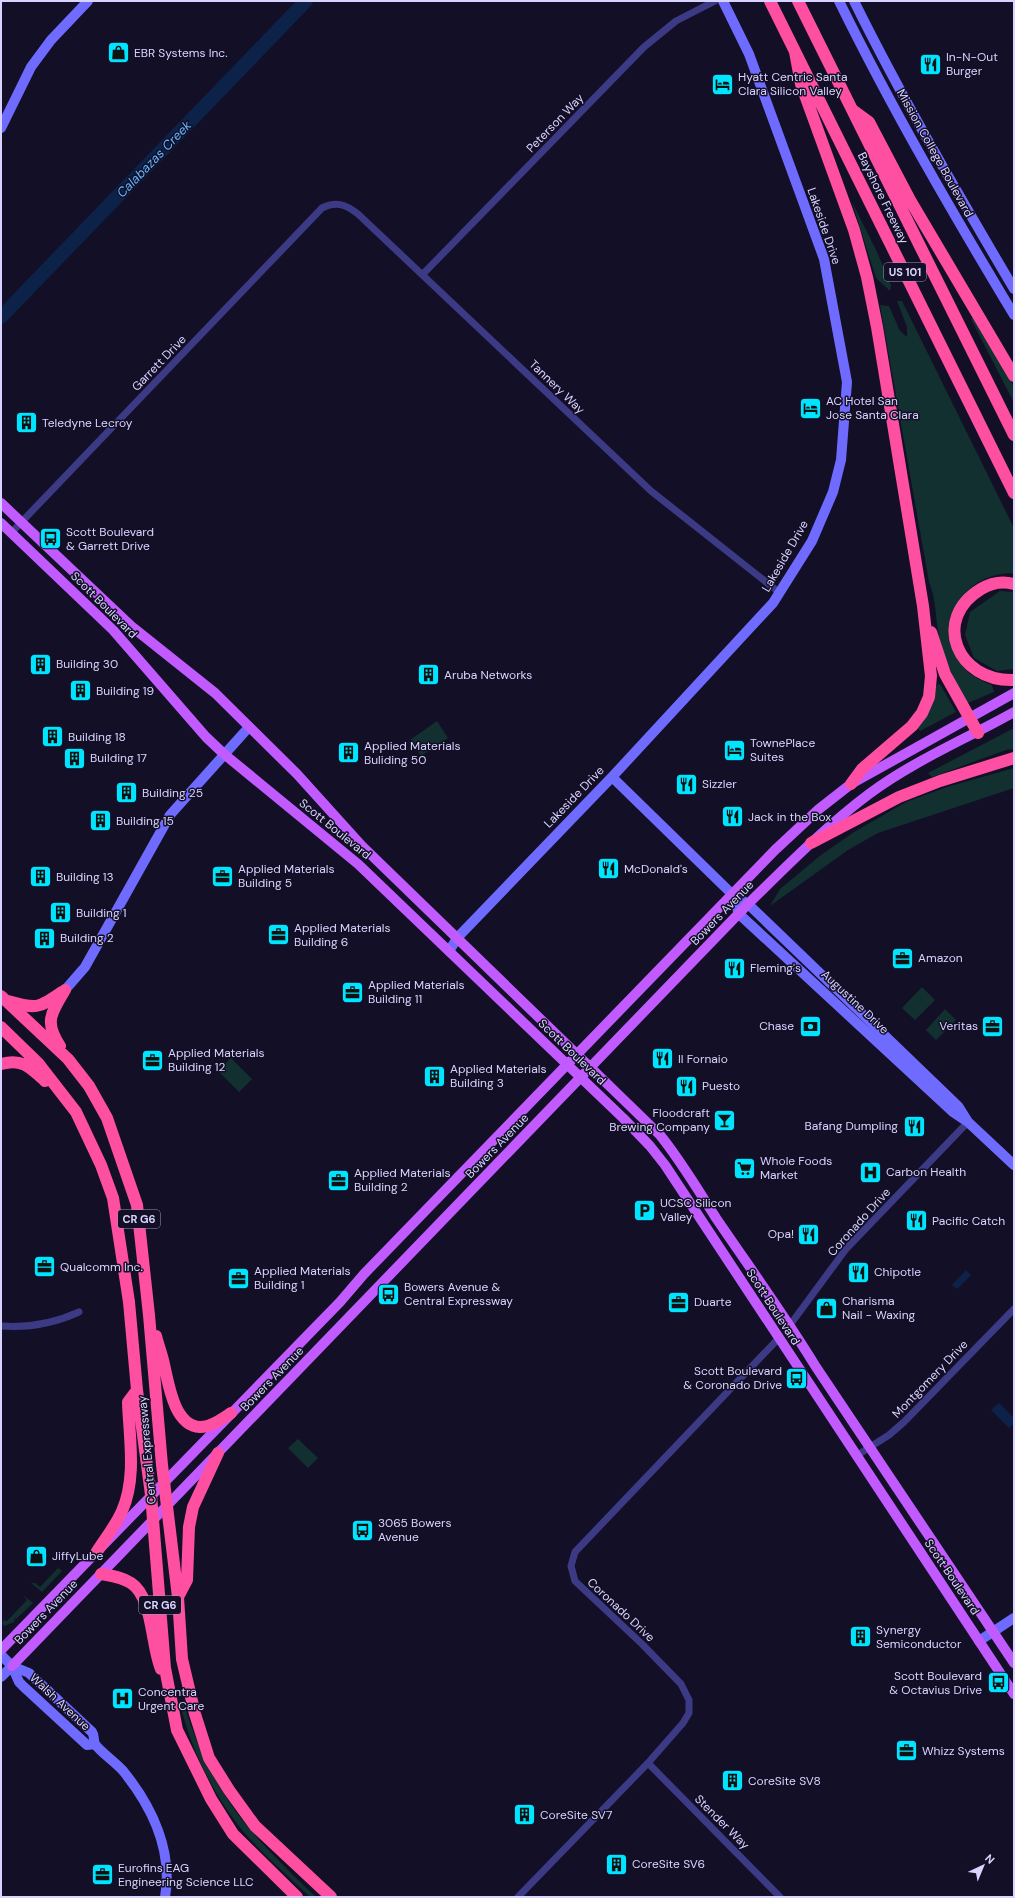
<svg xmlns="http://www.w3.org/2000/svg" width="1015" height="1898" font-family="'DM Sans',sans-serif">
<rect width="100%" height="100%" fill="#130f26"/>
<!-- green -->
<path fill="#12302f" d="M852,202L877,252L891,285L890,291L876,278Z
M897,301H902L1014,528V574C1006,572 995,575 987,578C950,593 936,639 966,670C973,677 982,681 992,685L994,692L968,703L965,700C954,678 941,654 938,630C935,613 936,599 929,582L880,305L889,306L900,331L907,337V327Z
M974,317L1014,387V403L971,319Z
M1000,591L1014,592V669L997,671L974,658L965,635L970,612Z
M940,684L956,712L920,731L916,726L937,685Z
M437,721L448,738L421,756L410,740Z
M1014,728V749L1006,750L932,777L928,773Z
M1014,768V788L878,833L848,850L770,906L780,889L821,855L854,832L906,802L947,787Z
M922,987L935,1000L915,1020L902,1008Z
M945,1009L956,1020L936,1040L926,1030Z
M231,1058L252,1079L239,1092L218,1071Z
M298,1439L318,1458L308,1468L288,1448Z
M54,1564L62,1571L42,1592L31,1583H35L40,1587L58,1568Z
M23,1595L33,1603L16,1619L15,1618L14,1622L4,1626L2,1623L4,1620L7,1621L27,1600Z
M180,1704H184C211,1794 250,1834 316,1897H310C289,1877 267,1858 248,1837C215,1799 192,1752 180,1704Z"/>
<!-- water -->
<path fill="#0c2248" d="M966,1270L971,1275L957,1289L952,1285Z
M999,1403L1014,1418V1423L1009,1428L991,1410Z"/>
<g fill="none" stroke-linecap="round" stroke-linejoin="round">
<!-- river -->
<path stroke="#0c2248" stroke-width="14" d="M1,317L306,1"/>
<!-- street -->
<path stroke="#3d3a85" stroke-width="7" d="M423,274L644,47L676,21L715,1
M11,533L322,208C336,201 345,204 358,214L651,491L780,593
M790,1325L846,1249L968,1122
M1,1326C27,1328 55,1323 79,1312
M856,1456L889,1435L904,1422L1014,1309
M648,1763L780,1897
M518,1897L648,1763L683,1723L689,1713V1700L681,1684L642,1644L575,1581L571,1566L575,1552L778,1339"/>
<!-- secondary -->
<path stroke="#6f6bff" stroke-width="10" d="M839,1C892,109 952,212 1014,315
M854,1C903,100 958,194 1014,289
M1,128L31,67L51,40L88,1
M612,777L733,895L748,904L958,1106L968,1122
M733,895L739,914L953,1112L968,1122L1014,1165
M449,951L458,937L612,777L773,603L812,541L833,492L841,460L847,382L824,259L749,54L723,1
M65,990L85,967L170,815L249,727
M979,1641L1014,1618
M1,1655L12,1666L29,1673L92,1732C95,1736 93,1740 95,1744C99,1751 118,1764 124,1772C152,1807 173,1851 165,1897
M12,1666L19,1682L24,1687L87,1745L95,1744
M1,1677L12,1666"/>
<!-- primary -->
<path stroke="#c25bff" stroke-width="10" d="M1,503L131,626L215,693L297,774L362,846L660,1135C681,1161 698,1190 716,1218C750,1268 785,1316 816,1367L1014,1663
M1,523L113,630L206,737L224,754L358,864L623,1118L650,1146L665,1165L1014,1694
M1,1650L340,1302L364,1274L775,850L819,809L851,784L1014,693
M12,1666L748,904C787,866 825,827 869,794C913,761 966,739 1014,712"/>
<!-- highway -->
<path stroke="#ff4fa3" stroke-width="12" d="M770,1L1014,493
M798,1L1014,435
M795,52L801,84L854,230L867,277L877,327L923,606L931,676L929,697L922,713L912,726L862,769L851,784
M854,111L869,122L910,200L1014,376
M1014,584C1003,581 991,583 981,589C931,619 957,682 1014,680
M931,632L945,674L978,733
M811,843L899,797L940,781L1014,758
M1,996L68,1059L89,1086L107,1118L137,1205L149,1315L162,1465L178,1597L182,1659L195,1714L209,1758L229,1790L255,1826L331,1897
M8,1001C36,1009 38,1009 62,992
M1,1027L38,1063L76,1112L101,1165L113,1198L129,1302L137,1390L151,1495L165,1668L177,1730L211,1799L233,1834L297,1897
M60,1046C44,1022 51,1013 65,990
M1,1064C22,1058 30,1067 45,1081
M156,1336C158,1344 161,1352 163,1360C168,1380 173,1426 200,1427C211,1427 222,1419 231,1413
M96,1553C105,1539 116,1525 122,1511C137,1478 129,1436 128,1402L137,1390
M101,1574C112,1576 122,1577 131,1583C153,1597 151,1646 161,1669
M178,1597L187,1580L189,1527L193,1507L218,1453"/>
</g>
<!-- icons -->
<defs>
<symbol id="shop-square" viewBox="-11 -11 22 22"><rect x="-9" y="-9" width="18" height="18" rx="4" fill="#00e5ff" stroke="#130f26"/><path d="M-5-2.5h2.3a2.7 3.5 0 0 1 5.4 0H5L5.5 6h-11ZM-1.5-2.5h3a1.5 2.3 0 0 0-3 0Z" fill="#111"/></symbol>
<symbol id="restaurant-square" viewBox="-11 -11 22 22"><rect x="-9" y="-9" width="18" height="18" rx="4" fill="#00e5ff" stroke="#130f26"/><path d="M-5-6h1v4h1v-4h1v4h1v-4h1v5L-1.5 .5V6h-2V.5L-5-1ZM5-6V6H3V1.5H1.5Q1.5-4 5-6Z" fill="#111"/></symbol>
<symbol id="hotel-square" viewBox="-11 -11 22 22"><rect x="-9" y="-9" width="18" height="18" rx="4" fill="#00e5ff" stroke="#130f26"/><path d="M-6-4.5h1.5V1H6V5H4.5V3h-9V5H-6ZM-4 0a1.8 1.8 0 1 1 3.6 0ZM.5 0V-2.5h3Q6-2.5 6 0Z" fill="#111"/></symbol>
<symbol id="building-square" viewBox="-11 -11 22 22"><rect x="-9" y="-9" width="18" height="18" rx="4" fill="#00e5ff" stroke="#130f26"/><path d="M-4-6H4V6H1V3H-1V6H-4ZM-2.5-4.3h1.7v1.8h-1.7ZM.8-4.3h1.7v1.8H.8ZM-2.5-1h1.7V.8h-1.7ZM.8-1h1.7V.8H.8Z" fill="#111"/></symbol>
<symbol id="bus-square" viewBox="-11 -11 22 22"><rect x="-9" y="-9" width="18" height="18" rx="4" fill="#00e5ff" stroke="#130f26"/><path d="M-5-6H5V4H4V6H2V4H-2V6H-4V4H-5ZM-3.5-4V0h7V-4ZM-3.5 1.2v1.5H-2V1.2ZM2 1.2v1.5H3.5V1.2Z" fill="#111"/></symbol>
<symbol id="office-square" viewBox="-11 -11 22 22"><rect x="-9" y="-9" width="18" height="18" rx="4" fill="#00e5ff" stroke="#130f26"/><path d="M-6-3h4V-5.5h4V-3h4V5H-6ZM-1-4.5V-3h2v-1.5ZM-6 0V1H6V0Z" fill="#111"/></symbol>
<symbol id="bank-square" viewBox="-11 -11 22 22"><rect x="-9" y="-9" width="18" height="18" rx="4" fill="#00e5ff" stroke="#130f26"/><path d="M-6-4H6V4H-6ZM0-2.3a2.3 2.3 0 1 0 0 4.6a2.3 2.3 0 1 0 0-4.6Z" fill="#111"/></symbol>
<symbol id="bar-square" viewBox="-11 -11 22 22"><rect x="-9" y="-9" width="18" height="18" rx="4" fill="#00e5ff" stroke="#130f26"/><path d="M-6-5H6L.8 .8V4.5H3.5V6h-7V4.5H-.8V.8Z" fill="#111"/></symbol>
<symbol id="supermarket-square" viewBox="-11 -11 22 22"><rect x="-9" y="-9" width="18" height="18" rx="4" fill="#00e5ff" stroke="#130f26"/><path d="M-6-5.5h2.5l.6 2H6L4.5 2H-2.5L-4.4-4H-6ZM-1.5 3.2a1.3 1.3 0 1 0 .1 0ZM3 3.2a1.3 1.3 0 1 0 .1 0Z" fill="#111"/></symbol>
<symbol id="hospital-square" viewBox="-11 -11 22 22"><rect x="-9" y="-9" width="18" height="18" rx="4" fill="#00e5ff" stroke="#130f26"/><path d="M-5-5h3v3.5h4V-5h3V5h-3V1.5h-4V5h-3Z" fill="#111"/></symbol>
<symbol id="parking-square" viewBox="-11 -11 22 22"><rect x="-9" y="-9" width="18" height="18" rx="4" fill="#00e5ff" stroke="#130f26"/><path d="M-3.5-5.5H1a3.5 3.5 0 0 1 0 7H-1V5.5H-3.5ZM-1-3.4V-.6H.8a1.4 1.4 0 0 0 0-2.8Z" fill="#111"/></symbol>
</defs>
<g fill-rule="evenodd">
<use href="#shop-square" x="106" y="40" width="25" height="25"/>
<use href="#restaurant-square" x="918" y="52" width="25" height="25"/>
<use href="#hotel-square" x="710" y="72" width="25" height="25"/>
<use href="#hotel-square" x="798" y="396" width="25" height="25"/>
<use href="#building-square" x="14" y="410" width="25" height="25"/>
<use href="#bus-square" x="38" y="526" width="25" height="25"/>
<use href="#building-square" x="28" y="652" width="25" height="25"/>
<use href="#building-square" x="416" y="662" width="25" height="25"/>
<use href="#building-square" x="68" y="678" width="25" height="25"/>
<use href="#building-square" x="40" y="724" width="25" height="25"/>
<use href="#hotel-square" x="722" y="738" width="25" height="25"/>
<use href="#building-square" x="336" y="740" width="25" height="25"/>
<use href="#building-square" x="62" y="746" width="25" height="25"/>
<use href="#restaurant-square" x="674" y="772" width="25" height="25"/>
<use href="#building-square" x="114" y="780" width="25" height="25"/>
<use href="#restaurant-square" x="720" y="804" width="25" height="25"/>
<use href="#building-square" x="88" y="808" width="25" height="25"/>
<use href="#restaurant-square" x="596" y="856" width="25" height="25"/>
<use href="#office-square" x="210" y="864" width="25" height="25"/>
<use href="#building-square" x="28" y="864" width="25" height="25"/>
<use href="#building-square" x="48" y="900" width="25" height="25"/>
<use href="#office-square" x="266" y="922" width="25" height="25"/>
<use href="#building-square" x="32" y="926" width="25" height="25"/>
<use href="#office-square" x="890" y="946" width="25" height="25"/>
<use href="#restaurant-square" x="722" y="956" width="25" height="25"/>
<use href="#office-square" x="340" y="980" width="25" height="25"/>
<use href="#bank-square" x="798" y="1014" width="25" height="25"/>
<use href="#office-square" x="980" y="1014" width="25" height="25"/>
<use href="#restaurant-square" x="650" y="1046" width="25" height="25"/>
<use href="#office-square" x="140" y="1048" width="25" height="25"/>
<use href="#building-square" x="422" y="1064" width="25" height="25"/>
<use href="#restaurant-square" x="674" y="1074" width="25" height="25"/>
<use href="#bar-square" x="712" y="1108" width="25" height="25"/>
<use href="#restaurant-square" x="902" y="1114" width="25" height="25"/>
<use href="#supermarket-square" x="732" y="1156" width="25" height="25"/>
<use href="#hospital-square" x="858" y="1160" width="25" height="25"/>
<use href="#office-square" x="326" y="1168" width="25" height="25"/>
<use href="#parking-square" x="632" y="1198" width="25" height="25"/>
<use href="#restaurant-square" x="904" y="1208" width="25" height="25"/>
<use href="#restaurant-square" x="796" y="1222" width="25" height="25"/>
<use href="#office-square" x="32" y="1254" width="25" height="25"/>
<use href="#restaurant-square" x="846" y="1260" width="25" height="25"/>
<use href="#office-square" x="226" y="1266" width="25" height="25"/>
<use href="#bus-square" x="376" y="1282" width="25" height="25"/>
<use href="#office-square" x="666" y="1290" width="25" height="25"/>
<use href="#shop-square" x="814" y="1296" width="25" height="25"/>
<use href="#bus-square" x="784" y="1366" width="25" height="25"/>
<use href="#bus-square" x="350" y="1518" width="25" height="25"/>
<use href="#shop-square" x="24" y="1544" width="25" height="25"/>
<use href="#building-square" x="848" y="1624" width="25" height="25"/>
<use href="#bus-square" x="986" y="1670" width="25" height="25"/>
<use href="#hospital-square" x="110" y="1686" width="25" height="25"/>
<use href="#office-square" x="894" y="1738" width="25" height="25"/>
<use href="#building-square" x="720" y="1768" width="25" height="25"/>
<use href="#building-square" x="512" y="1802" width="25" height="25"/>
<use href="#building-square" x="604" y="1852" width="25" height="25"/>
<use href="#office-square" x="90" y="1862" width="25" height="25"/>
</g>
<g text-anchor="middle" dominant-baseline="central" stroke-width="3" stroke-linejoin="round" paint-order="stroke">
<!-- shield labels -->
<g fill="#130f26" stroke="#9e99be" stroke-width="1">
<rect x="884" y="263" width="42" height="18" rx="3"/>
<rect x="118" y="1210" width="42" height="18" rx="3"/>
<rect x="139" y="1596" width="42" height="18" rx="3"/>
</g>
<g font-size="11" font-weight="bold" fill="#d9d4ff">
<text x="905" y="272">US 101</text>
<text x="139" y="1219">CR G6</text>
<text x="160" y="1605">CR G6</text>
</g>
<!-- poi labels -->
<g font-size="12" fill="#d9d4ff" stroke="#130f26" text-anchor="start">
<text x="134" y="53">EBR Systems Inc.</text>
<text x="946" y="57">In-N-Out<tspan x="946" dy="14">Burger</tspan></text>
<text x="738" y="77">Hyatt Centric Santa<tspan x="738" dy="14">Clara Silicon Valley</tspan></text>
<text x="826" y="401">AC Hotel San<tspan x="826" dy="14">Jose Santa Clara</tspan></text>
<text x="42" y="423">Teledyne Lecroy</text>
<text x="66" y="532">Scott Boulevard<tspan x="66" dy="14">&amp; Garrett Drive</tspan></text>
<text x="56" y="664">Building 30</text>
<text x="444" y="675">Aruba Networks</text>
<text x="96" y="691">Building 19</text>
<text x="68" y="737">Building 18</text>
<text x="750" y="743">TownePlace<tspan x="750" dy="14">Suites</tspan></text>
<text x="364" y="746">Applied Materials<tspan x="364" dy="14">Buliding 50</tspan></text>
<text x="90" y="758">Building 17</text>
<text x="702" y="784">Sizzler</text>
<text x="142" y="793">Building 25</text>
<text x="748" y="817">Jack in the Box</text>
<text x="116" y="821">Building 15</text>
<text x="238" y="869">Applied Materials<tspan x="238" dy="14">Building 5</tspan></text>
<text x="624" y="869">McDonald's</text>
<text x="56" y="877">Building 13</text>
<text x="76" y="913">Building 1</text>
<text x="294" y="928">Applied Materials<tspan x="294" dy="14">Building 6</tspan></text>
<text x="60" y="938">Building 2</text>
<text x="918" y="958">Amazon</text>
<text x="750" y="968">Fleming's</text>
<text x="368" y="985">Applied Materials<tspan x="368" dy="14">Building 11</tspan></text>
<text x="794" y="1026" text-anchor="end">Chase</text>
<text x="978" y="1026" text-anchor="end">Veritas</text>
<text x="168" y="1053">Applied Materials<tspan x="168" dy="14">Building 12</tspan></text>
<text x="678" y="1059">Il Fornaio</text>
<text x="450" y="1069">Applied Materials<tspan x="450" dy="14">Building 3</tspan></text>
<text x="702" y="1086">Puesto</text>
<text x="710" y="1113" text-anchor="end">Floodcraft<tspan x="710" dy="14">Brewing Company</tspan></text>
<text x="898" y="1126" text-anchor="end">Bafang Dumpling</text>
<text x="760" y="1161">Whole Foods<tspan x="760" dy="14">Market</tspan></text>
<text x="886" y="1172">Carbon Health</text>
<text x="354" y="1173">Applied Materials<tspan x="354" dy="14">Building 2</tspan></text>
<text x="660" y="1203">UCSC Silicon<tspan x="660" dy="14">Valley</tspan></text>
<text x="932" y="1221">Pacific Catch</text>
<text x="794" y="1234" text-anchor="end">Opa!</text>
<text x="60" y="1267">Qualcomm Inc.</text>
<text x="254" y="1271">Applied Materials<tspan x="254" dy="14">Building 1</tspan></text>
<text x="874" y="1272">Chipotle</text>
<text x="404" y="1287">Bowers Avenue &amp;<tspan x="404" dy="14">Central Expressway</tspan></text>
<text x="842" y="1301">Charisma<tspan x="842" dy="14">Nail - Waxing</tspan></text>
<text x="694" y="1302">Duarte</text>
<text x="782" y="1371" text-anchor="end">Scott Boulevard<tspan x="782" dy="14">&amp; Coronado Drive</tspan></text>
<text x="378" y="1523">3065 Bowers<tspan x="378" dy="14">Avenue</tspan></text>
<text x="52" y="1556">JiffyLube</text>
<text x="876" y="1630">Synergy<tspan x="876" dy="14">Semiconductor</tspan></text>
<text x="982" y="1676" text-anchor="end">Scott Boulevard<tspan x="982" dy="14">&amp; Octavius Drive</tspan></text>
<text x="138" y="1692">Concentra<tspan x="138" dy="14">Urgent Care</tspan></text>
<text x="922" y="1751">Whizz Systems</text>
<text x="748" y="1781">CoreSite SV8</text>
<text x="540" y="1815">CoreSite SV7</text>
<text x="632" y="1864">CoreSite SV6</text>
<text x="118" y="1868">Eurofins EAG<tspan x="118" dy="14">Engineering Science LLC</tspan></text>
</g>
<!-- street labels -->
<g font-size="12" fill="#d9d4ff" stroke="#130f26">
<text transform="translate(555 123) rotate(-46)">Peterson Way</text>
<text transform="translate(935 153) rotate(61)">Mission College Boulevard</text>
<text transform="translate(883 198) rotate(64)">Bayshore Freeway</text>
<text transform="translate(824 226) rotate(71)">Lakeside Drive</text>
<text transform="translate(159 363) rotate(-46)">Garrett Drive</text>
<text transform="translate(557 387) rotate(44)">Tannery Way</text>
<text transform="translate(785 556) rotate(-60)">Lakeside Drive</text>
<text transform="translate(104 605) rotate(45)">Scott Boulevard</text>
<text transform="translate(574 797) rotate(-46)">Lakeside Drive</text>
<text transform="translate(335 829) rotate(39)">Scott Boulevard</text>
<text transform="translate(722 913) rotate(-46)">Bowers Avenue</text>
<text transform="translate(855 1002) rotate(43)">Augustine Drive</text>
<text transform="translate(572 1052) rotate(44)">Scott Boulevard</text>
<text transform="translate(497 1146) rotate(-46)">Bowers Avenue</text>
<text transform="translate(859 1222) rotate(-48)">Coronado Drive</text>
<text transform="translate(773 1307) rotate(57)">Scott Boulevard</text>
<text transform="translate(272 1379) rotate(-46)">Bowers Avenue</text>
<text transform="translate(930 1379) rotate(-46)">Montgomery Drive</text>
<text transform="translate(147 1450) rotate(-95)">Central Expressway</text>
<text transform="translate(952 1577) rotate(56)">Scott Boulevard</text>
<text transform="translate(621 1610) rotate(43)">Coronado Drive</text>
<text transform="translate(46 1612) rotate(-46)">Bowers Avenue</text>
<text transform="translate(60 1702) rotate(43)">Walsh Avenue</text>
<text transform="translate(722 1822) rotate(45)">Stender Way</text>
</g>
<!-- water labels -->
<g font-size="13" font-style="italic" fill="#62b6ff" stroke="#130f26">
<text transform="translate(154 159) rotate(-46)">Calabazas Creek</text>
</g>
</g>
<!-- border -->
<rect width="1015" height="1898" fill="none" stroke="#d9d4ff" stroke-width="4"/>
<!-- north arrow -->
<g transform="translate(983 1866) rotate(44)" stroke="#130f26" stroke-width="3" paint-order="stroke">
<path d="M0-3L7 15L0 10L-7 15Z" fill="#d9d4ff"/>
<text y="-6" font-size="11" font-weight="bold" text-anchor="middle" fill="#d9d4ff">N</text>
</g>
</svg>
